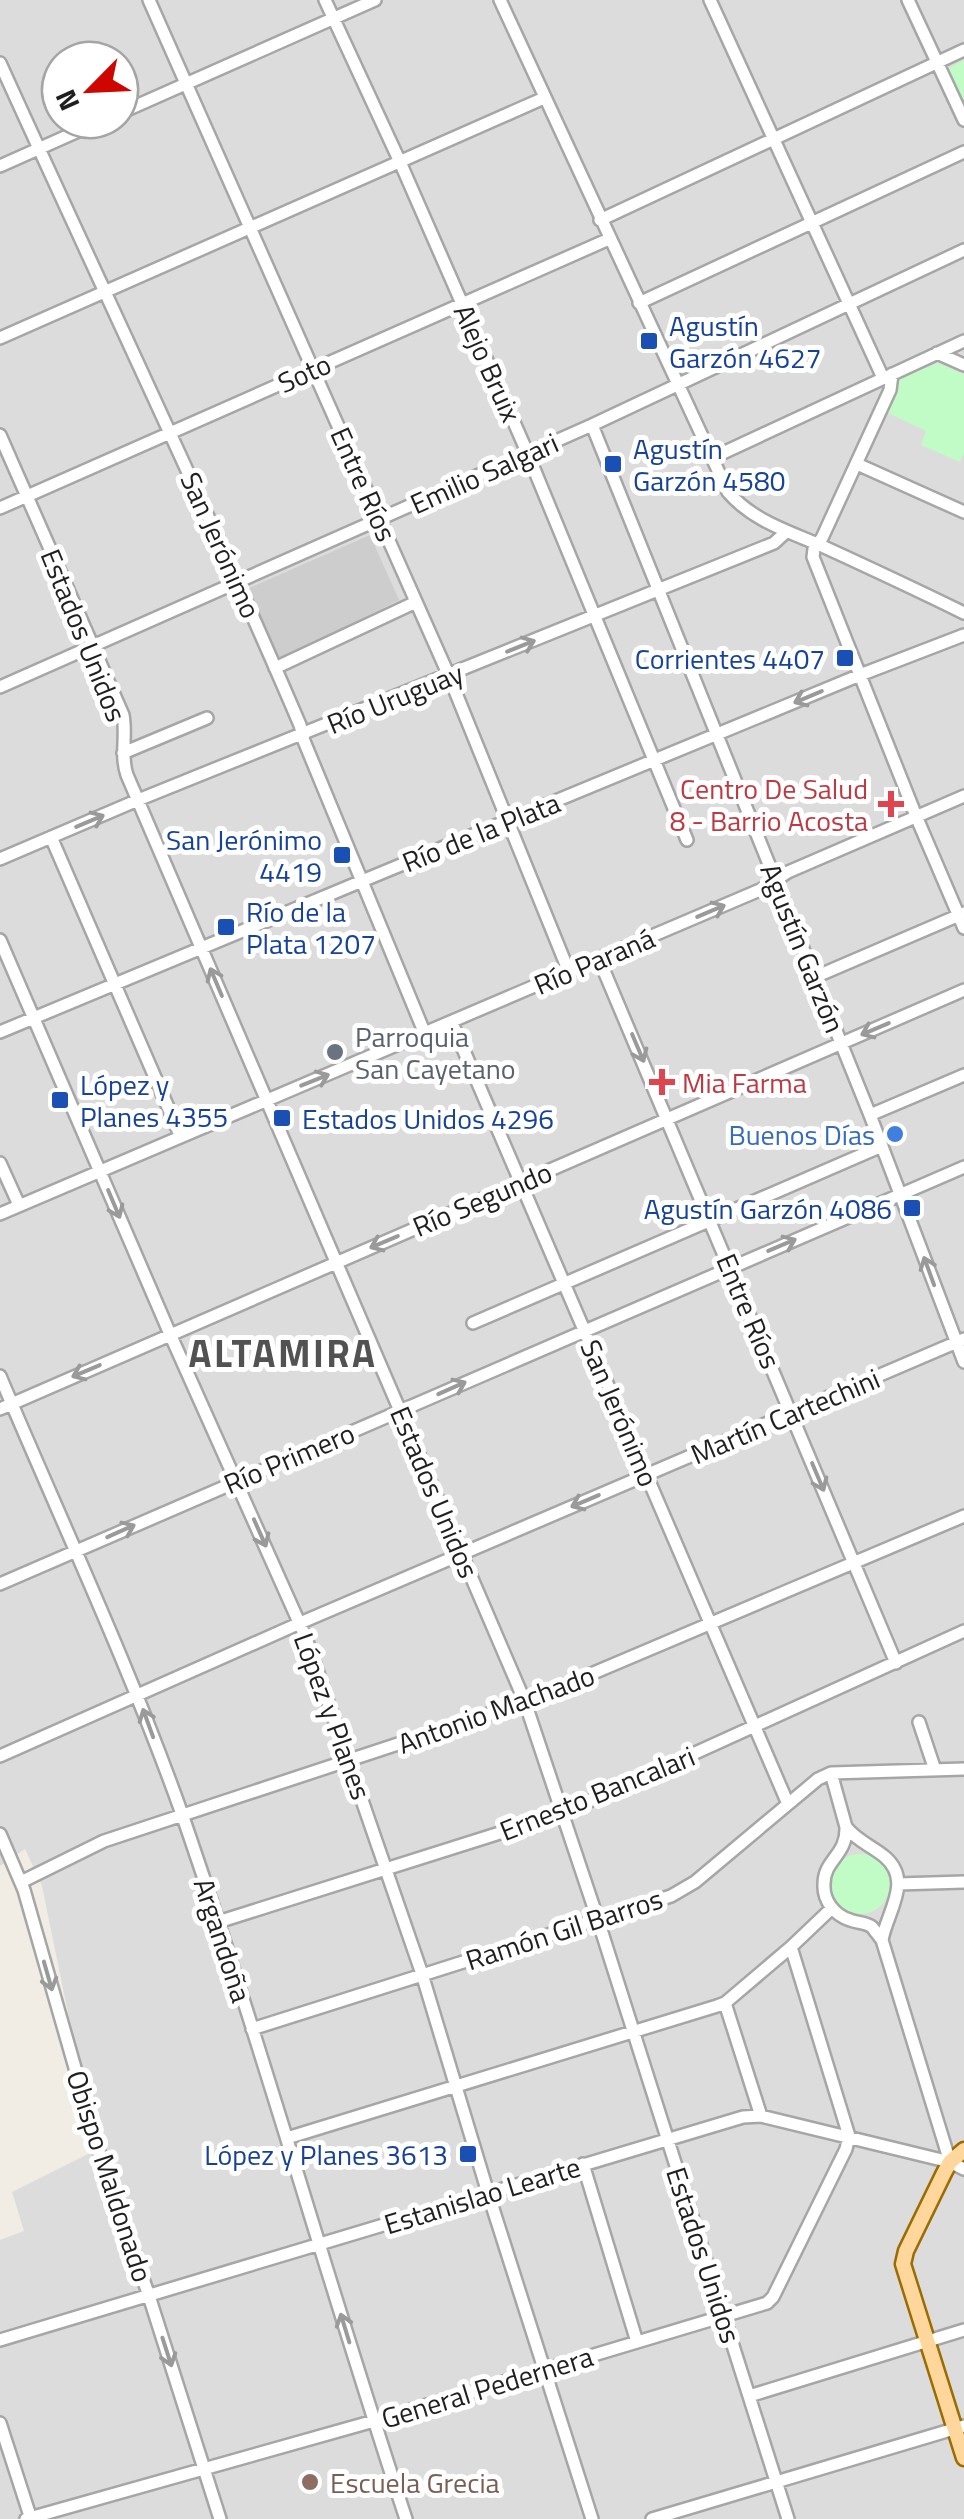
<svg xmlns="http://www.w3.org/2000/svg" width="964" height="2519" font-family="'Titillium Web',sans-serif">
<rect width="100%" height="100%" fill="#f1ede5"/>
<!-- residential -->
<path fill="#dddcdc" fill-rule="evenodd" d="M0,0H964V2519H0V2240L24,2231L12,2192L96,2150L42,1886L25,1849L0,1866ZM60,60H120V120H60Z"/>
<!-- religious -->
<path fill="#cdcdcd" d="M370,535L399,600L278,660L247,589Z"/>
<!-- park -->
<path fill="#c1fcc7" d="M964,60V106L947,69Z
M938,363L964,374V453L960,462L921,445L926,431L886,412L901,377Z
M830 1884a30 30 0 1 1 60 0a30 30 0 1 1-60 0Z"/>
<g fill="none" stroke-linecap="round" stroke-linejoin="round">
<defs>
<path id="minor" d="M149,0L449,676L569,972
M325,0L400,162L527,452L687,840
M500,0L728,492C753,521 788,531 822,546C870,568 917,590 964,613
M710,0L883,378
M908,0L964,120
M0,63C100,284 205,503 300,725L304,741L425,1034
M120,113L375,0
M0,166L103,120
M600,220L964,50
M639,303L964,152
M0,338L544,98
M937,353L964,365
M892,374L890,390L822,538L814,549L813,557L916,816L964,928
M592,425L870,1115L964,1362
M0,435L123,715C127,735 120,755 127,775L525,1702L598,1920L788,2519
M712,458L964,341
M857,464L964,512
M0,508L609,239
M275,668L416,602
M0,687L592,425L964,250
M123,753L207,718
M51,837L180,1135
M0,859L138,800L774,543L786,532
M0,940L170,1334L306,1638L422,1974L488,2193L592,2519
M599,959L896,1663
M815,977L964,913
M452,1023L788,1804
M0,1032L362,881L860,675L964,635
M870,1115L964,1075
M0,1163L19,1205
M0,1214L762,889L788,872L964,796
M473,1323L882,1146
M0,1376C62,1523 130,1667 183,1817C263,2049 329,2286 406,2519
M0,1409L964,990
M0,1584L964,1167
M919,1722L935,1770
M0,1756L300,1623L964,1339
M831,1773L846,1827
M0,1834L24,1890L102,2162L149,2296L220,2519
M21,1882L104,1841L525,1702L964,1516
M898,1884L964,1882
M218,1922L563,1813L964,1631
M882,1940C887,1912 913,1881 885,1857C872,1846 857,1841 846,1827C847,1856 824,1859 824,1884C823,1900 834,1915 850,1920C857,1923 866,1922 872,1927C873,1928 881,1939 882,1940L950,2162
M725,2003L761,2116
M252,2029L671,1896L695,1882L818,1779L831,1773L964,1769
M287,2138L717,2006L725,2003L791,1947L832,1908
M583,2164L637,2342
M0,2340L743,2117L761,2116L950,2162L964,2169
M749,2396L964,2330
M0,2423L31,2519
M26,2519L374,2421L767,2303L773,2297L846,2149L849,2136L791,1947
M652,2519L964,2426"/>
<path id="major" d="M964,2150L950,2162L944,2173L906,2251L903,2264L964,2458"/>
</defs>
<!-- minor casing -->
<use href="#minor" stroke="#a6a6a6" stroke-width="16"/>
<!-- major casing -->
<use href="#major" stroke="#9b6c00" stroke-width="19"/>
<!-- minor -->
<use href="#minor" stroke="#fff" stroke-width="11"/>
<!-- major -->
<use href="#major" stroke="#ffd79c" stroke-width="14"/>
</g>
<!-- one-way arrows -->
<defs><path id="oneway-shaft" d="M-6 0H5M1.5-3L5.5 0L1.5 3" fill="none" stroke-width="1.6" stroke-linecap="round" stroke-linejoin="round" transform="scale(2.5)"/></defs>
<g stroke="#9a9a9a">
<use href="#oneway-shaft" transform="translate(521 646) rotate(-22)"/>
<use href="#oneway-shaft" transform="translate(808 697) rotate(157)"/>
<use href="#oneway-shaft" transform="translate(90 821) rotate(-23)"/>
<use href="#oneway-shaft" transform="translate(711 911) rotate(-23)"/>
<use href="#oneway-shaft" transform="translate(216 982) rotate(-113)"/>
<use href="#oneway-shaft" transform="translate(875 1029) rotate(157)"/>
<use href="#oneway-shaft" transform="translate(638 1048) rotate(67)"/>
<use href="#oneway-shaft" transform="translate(315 1080) rotate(-22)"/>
<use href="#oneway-shaft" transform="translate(114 1204) rotate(67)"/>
<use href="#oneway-shaft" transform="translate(384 1242) rotate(157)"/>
<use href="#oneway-shaft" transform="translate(782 1245) rotate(-23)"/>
<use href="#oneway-shaft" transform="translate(929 1271) rotate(-110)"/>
<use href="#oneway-shaft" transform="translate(86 1371) rotate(157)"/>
<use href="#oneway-shaft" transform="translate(452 1388) rotate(-24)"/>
<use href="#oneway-shaft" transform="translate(818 1477) rotate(67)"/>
<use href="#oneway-shaft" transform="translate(585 1501) rotate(157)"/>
<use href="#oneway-shaft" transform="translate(121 1531) rotate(-24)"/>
<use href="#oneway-shaft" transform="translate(260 1533) rotate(66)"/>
<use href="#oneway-shaft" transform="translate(148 1723) rotate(-110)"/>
<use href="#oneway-shaft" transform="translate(48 1976) rotate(74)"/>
<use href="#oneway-shaft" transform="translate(345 2328) rotate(-107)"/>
<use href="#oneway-shaft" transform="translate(167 2352) rotate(72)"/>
</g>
<!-- markers -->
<g fill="#1a4fb4" stroke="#fff" stroke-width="4">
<rect x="639" y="331" width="20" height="20" rx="5"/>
<rect x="603" y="454" width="20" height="20" rx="5"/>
<rect x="835" y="648" width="20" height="20" rx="5"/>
<rect x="332" y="845" width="20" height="20" rx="5"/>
<rect x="216" y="917" width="20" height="20" rx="5"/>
<rect x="50" y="1090" width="20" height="20" rx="5"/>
<rect x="272" y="1108" width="20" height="20" rx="5"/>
<rect x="902" y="1198" width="20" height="20" rx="5"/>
<rect x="458" y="2144" width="20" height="20" rx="5"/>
</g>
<g fill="#e0444e" stroke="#fff" stroke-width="4">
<path d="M886 789h10v10h10v10h-10v10h-10v-10h-10v-10h10z"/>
<path d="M657 1067h10v10h10v10h-10v10h-10v-10h-10v-10h10z"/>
</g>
<circle fill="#6b7280" stroke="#fff" stroke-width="4" cx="335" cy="1052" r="10"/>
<circle fill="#3f7fe0" stroke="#fff" stroke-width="4" cx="895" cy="1134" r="10"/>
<circle fill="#8d6e63" stroke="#fff" stroke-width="4" cx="310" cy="2482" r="10"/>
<g text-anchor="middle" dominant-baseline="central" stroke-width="10" stroke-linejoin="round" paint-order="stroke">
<!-- transit labels -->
<g font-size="28" fill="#164399" stroke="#fff" text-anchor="start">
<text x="669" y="325">Agustín<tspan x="669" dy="32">Garzón 4627</tspan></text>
<text x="633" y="448">Agustín<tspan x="633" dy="32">Garzón 4580</tspan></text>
<text x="825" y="658" text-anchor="end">Corrientes 4407</text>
<text x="322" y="839" text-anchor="end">San Jerónimo<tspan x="322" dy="32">4419</tspan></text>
<text x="246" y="911">Río de la<tspan x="246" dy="32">Plata 1207</tspan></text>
<text x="80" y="1084">López y<tspan x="80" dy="32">Planes 4355</tspan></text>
<text x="302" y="1118">Estados Unidos 4296</text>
<text x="892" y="1208" text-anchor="end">Agustín Garzón 4086</text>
<text x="448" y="2154" text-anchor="end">López y Planes 3613</text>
</g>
<!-- street labels -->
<g font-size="28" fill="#1f1f1f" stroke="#fff">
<text transform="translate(488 363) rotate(66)">Alejo Bruix</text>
<text transform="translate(304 373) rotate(-24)">Soto</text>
<text transform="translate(484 473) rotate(-24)">Emilio Salgari</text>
<text transform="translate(364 484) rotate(66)">Entre Ríos</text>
<text transform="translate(221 545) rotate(66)">San Jerónimo</text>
<text transform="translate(84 635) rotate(68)">Estados Unidos</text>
<text transform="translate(395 698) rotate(-22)">Río Uruguay</text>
<text transform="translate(481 832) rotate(-22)">Río de la Plata</text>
<text transform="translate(803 948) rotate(68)">Agustín Garzón</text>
<text transform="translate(594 961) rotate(-23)">Río Paraná</text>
<text transform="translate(482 1199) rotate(-23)">Río Segundo</text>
<text transform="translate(749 1311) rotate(67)">Entre Ríos</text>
<text transform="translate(620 1413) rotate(67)">San Jerónimo</text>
<text transform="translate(785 1416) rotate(-23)">Martín Cartechini</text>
<text transform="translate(289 1458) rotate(-23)">Río Primero</text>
<text transform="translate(435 1492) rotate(67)">Estados Unidos</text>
<text transform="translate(496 1709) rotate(-20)">Antonio Machado</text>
<text transform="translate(333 1716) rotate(70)">López y Planes</text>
<text transform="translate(597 1793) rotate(-22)">Ernesto Bancalari</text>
<text transform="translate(564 1929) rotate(-18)">Ramón Gil Barros</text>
<text transform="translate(223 1940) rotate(72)">Argandoña</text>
<text transform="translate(110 2176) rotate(72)">Obispo Maldonado</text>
<text transform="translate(482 2195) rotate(-17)">Estanislao Learte</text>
<text transform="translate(704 2255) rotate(72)">Estados Unidos</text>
<text transform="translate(487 2387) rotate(-17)">General Pedernera</text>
</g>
<!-- health labels -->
<g font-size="28" fill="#be3a42" stroke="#fff" text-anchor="end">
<text x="868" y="788">Centro De Salud<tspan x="868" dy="32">8 - Barrio Acosta</tspan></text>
<text x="682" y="1082" text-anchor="start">Mia Farma</text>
</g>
<!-- worship labels -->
<g font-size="28" fill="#5b616d" stroke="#fff" text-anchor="start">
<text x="355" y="1036">Parroquia<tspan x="355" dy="32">San Cayetano</tspan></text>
</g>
<!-- shop labels -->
<g font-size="28" fill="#366cbe" stroke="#fff" text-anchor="end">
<text x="875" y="1134">Buenos Días</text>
</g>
<!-- education labels -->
<g font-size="28" fill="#785e54" stroke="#fff" text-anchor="start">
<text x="330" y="2482">Escuela Grecia</text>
</g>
<!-- district labels -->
<g font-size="38" font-weight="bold" letter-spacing="2.5" fill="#525252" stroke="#fff">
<text x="283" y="1353">ALTAMIRA</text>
</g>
</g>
<!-- north arrow -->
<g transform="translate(90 90) rotate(246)"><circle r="48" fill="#ffffff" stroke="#a5a5a5" stroke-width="2.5"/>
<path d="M0-8L18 38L0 25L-18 38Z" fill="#cf0600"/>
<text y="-15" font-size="28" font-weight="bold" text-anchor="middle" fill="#1f1f1f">N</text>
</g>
</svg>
